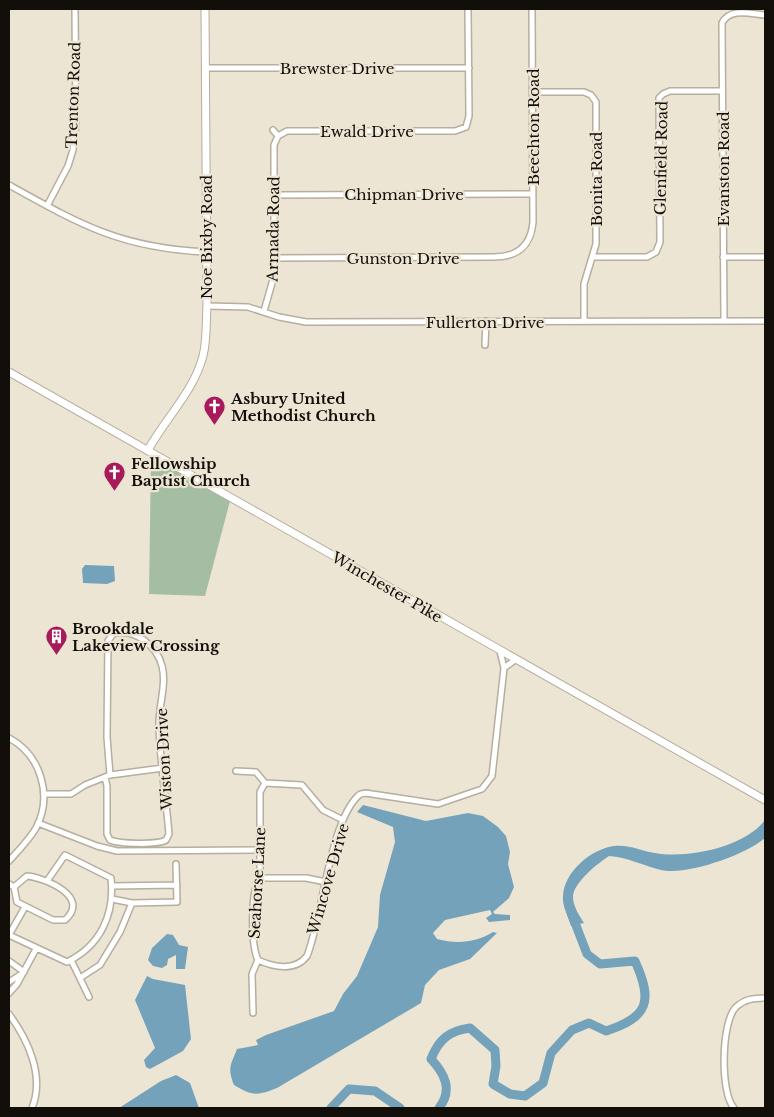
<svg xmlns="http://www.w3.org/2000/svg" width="774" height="1117" font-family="'Libre Baskerville',serif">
<rect width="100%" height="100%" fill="#ede5d3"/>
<!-- green -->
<path fill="#a5bda3" d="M151,456L230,501L205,596L149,594Z"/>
<!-- water -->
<path fill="#73a2ba" d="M85,565L114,566L115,581L107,584L83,583L82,569Z
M363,805L426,821L468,813L483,816L498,827L506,836L510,852L508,864L514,887L509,898L493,912L495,914L510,915V920L489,922L486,918L492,914L490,910L445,920L433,933L437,939C457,944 475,943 493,932L497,933L470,959L439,970L425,985L421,1003L277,1088C257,1096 252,1096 234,1085C227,1067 231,1065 237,1049L258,1045L256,1040L266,1035L334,1011L343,994L357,976L378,927L380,895L395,842L393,827L357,812Z
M765,820V838C746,855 686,876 661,870C644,866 627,857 609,856C598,863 573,883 573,897C573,906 579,915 584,923L571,926C568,916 562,906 563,896C564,872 591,849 614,846C629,844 641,851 655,853C688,859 745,847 765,820Z
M167,934L173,935L179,945L188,947L185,969H176V955L168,959L167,965L162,968L153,966L148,960L152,948Z
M147,976L153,979L185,985L191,1039L183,1051L150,1069L146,1067L144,1060L155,1048L135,1000Z
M176,1075L190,1083L199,1108H119L161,1081Z"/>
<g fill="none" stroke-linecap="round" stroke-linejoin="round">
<!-- river -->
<path stroke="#73a2ba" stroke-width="9" d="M331,1108L349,1089L375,1091L400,1108
M439,1108C453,1090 445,1074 431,1059C439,1039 449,1031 470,1028L495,1050L496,1066L493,1084L510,1094L525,1096L543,1083L551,1053L572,1030L589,1023L606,1031C649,1017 653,1001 635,961L600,964L587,954L572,915"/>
<defs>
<path id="street" d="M205,68H469
M532,92H584L591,95L596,102V244L584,284V321
M466,127L469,116L468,9
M273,130L278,136
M9,185C81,225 121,248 206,252
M275,195L533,194
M47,206L68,166L73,150L76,124L75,9
M656,252L660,242L659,98L663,94L670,91H722
M594,257H647L656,252
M723,257H765
M275,258L494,257C517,257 531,246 533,222L532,9
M207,306L248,307L279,317L306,322L765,321
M264,311L274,276V145L278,136L287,131H455L466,127
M724,321L722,23C730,7 751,14 765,15
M485,345L486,321
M504,668L515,660
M9,738C41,755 53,796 36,828C29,840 18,851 9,861
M236,771L256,772L265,783
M105,777L107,786V834L110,840C119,844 158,845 166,840L169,834C166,798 160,762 159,727C158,707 167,685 162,666C157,646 134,627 113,634L108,641L107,737L110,775
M265,783L302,785L323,810L343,820
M44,794H71L85,785L110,775L163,768
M38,823L97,846L117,851L260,850
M260,878H306L326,882
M9,884L14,887L17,902L53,920H65C91,897 46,878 27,876L14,887
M112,886L177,885
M112,899L132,903L177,902L176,864
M25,907L9,935L67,962C100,946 115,915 111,878L65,855L47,881
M71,960L89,997
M258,960C273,967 295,972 307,956C323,916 329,824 358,796C361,792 367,793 372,794L438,804L482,789L492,776L504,668L500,651
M258,960C251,945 250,891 260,878V792L265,783
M9,961L24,972
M80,978L100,965L120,932L132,903
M9,982L23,973
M9,993L17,984L36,949
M253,1013L252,974L258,960
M9,1014C28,1040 45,1076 32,1108
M734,1108C720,1093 721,1022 736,1007C745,999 754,998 765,998"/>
<path id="secondary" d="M9,372L765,800
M148,450C165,419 194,391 203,356C207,340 206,322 207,306L205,9"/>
</defs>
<!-- street casing -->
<use href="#street" stroke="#b6ae9e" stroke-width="8"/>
<!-- secondary casing -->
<use href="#secondary" stroke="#b6ae9e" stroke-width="9"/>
<!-- street -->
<use href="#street" stroke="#fff" stroke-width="5"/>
<!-- secondary -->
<use href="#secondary" stroke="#fff" stroke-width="7"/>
</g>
<!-- icons -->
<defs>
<symbol id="church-pin" viewBox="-11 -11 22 30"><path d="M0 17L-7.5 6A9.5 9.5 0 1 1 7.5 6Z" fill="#a81b5b" stroke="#ede5d3"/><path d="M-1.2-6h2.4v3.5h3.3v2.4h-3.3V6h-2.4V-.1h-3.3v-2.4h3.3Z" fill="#fff"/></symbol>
<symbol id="building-pin" viewBox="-11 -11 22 30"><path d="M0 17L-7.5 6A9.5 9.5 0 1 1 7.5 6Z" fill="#a81b5b" stroke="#ede5d3"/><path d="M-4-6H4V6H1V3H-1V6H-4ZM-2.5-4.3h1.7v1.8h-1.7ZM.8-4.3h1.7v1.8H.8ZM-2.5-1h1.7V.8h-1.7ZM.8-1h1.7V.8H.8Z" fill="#fff"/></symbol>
</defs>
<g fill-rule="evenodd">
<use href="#church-pin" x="202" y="394" width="25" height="34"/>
<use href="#church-pin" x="102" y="460" width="25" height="34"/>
<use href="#building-pin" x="44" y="624" width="25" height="34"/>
</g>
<g text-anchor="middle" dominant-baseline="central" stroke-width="4.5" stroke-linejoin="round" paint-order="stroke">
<!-- street labels -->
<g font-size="15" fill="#120f0a" stroke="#ede5d3">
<text x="337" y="68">Brewster Drive</text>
<text transform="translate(73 95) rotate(-88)">Trenton Road</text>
<text transform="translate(533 127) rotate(-90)">Beechton Road</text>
<text x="367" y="131">Ewald Drive</text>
<text transform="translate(661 158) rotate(-89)">Glenfield Road</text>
<text transform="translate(723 169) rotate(-90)">Evanston Road</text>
<text transform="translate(596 179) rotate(-90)">Bonita Road</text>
<text x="404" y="194">Chipman Drive</text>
<text transform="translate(273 229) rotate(-89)">Armada Road</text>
<text transform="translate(206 237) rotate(-90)">Noe Bixby Road</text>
<text x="403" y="258">Gunston Drive</text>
<text x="485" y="322">Fullerton Drive</text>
<text transform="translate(387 587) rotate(30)">Winchester Pike</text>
<text transform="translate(164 759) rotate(-93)">Wiston Drive</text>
<text transform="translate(328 879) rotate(-74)">Wincove Drive</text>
<text transform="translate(257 883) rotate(-87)">Seahorse Lane</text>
</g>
<!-- poi labels -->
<g font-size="15" font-weight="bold" fill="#120f0a" stroke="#ede5d3" text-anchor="start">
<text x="231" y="398">Asbury United<tspan x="231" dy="17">Methodist Church</tspan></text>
<text x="131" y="463">Fellowship<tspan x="131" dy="17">Baptist Church</tspan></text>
<text x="72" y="628">Brookdale<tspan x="72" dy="17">Lakeview Crossing</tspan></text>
</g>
</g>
<!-- border -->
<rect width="774" height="1117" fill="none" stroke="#120f0a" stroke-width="20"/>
</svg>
